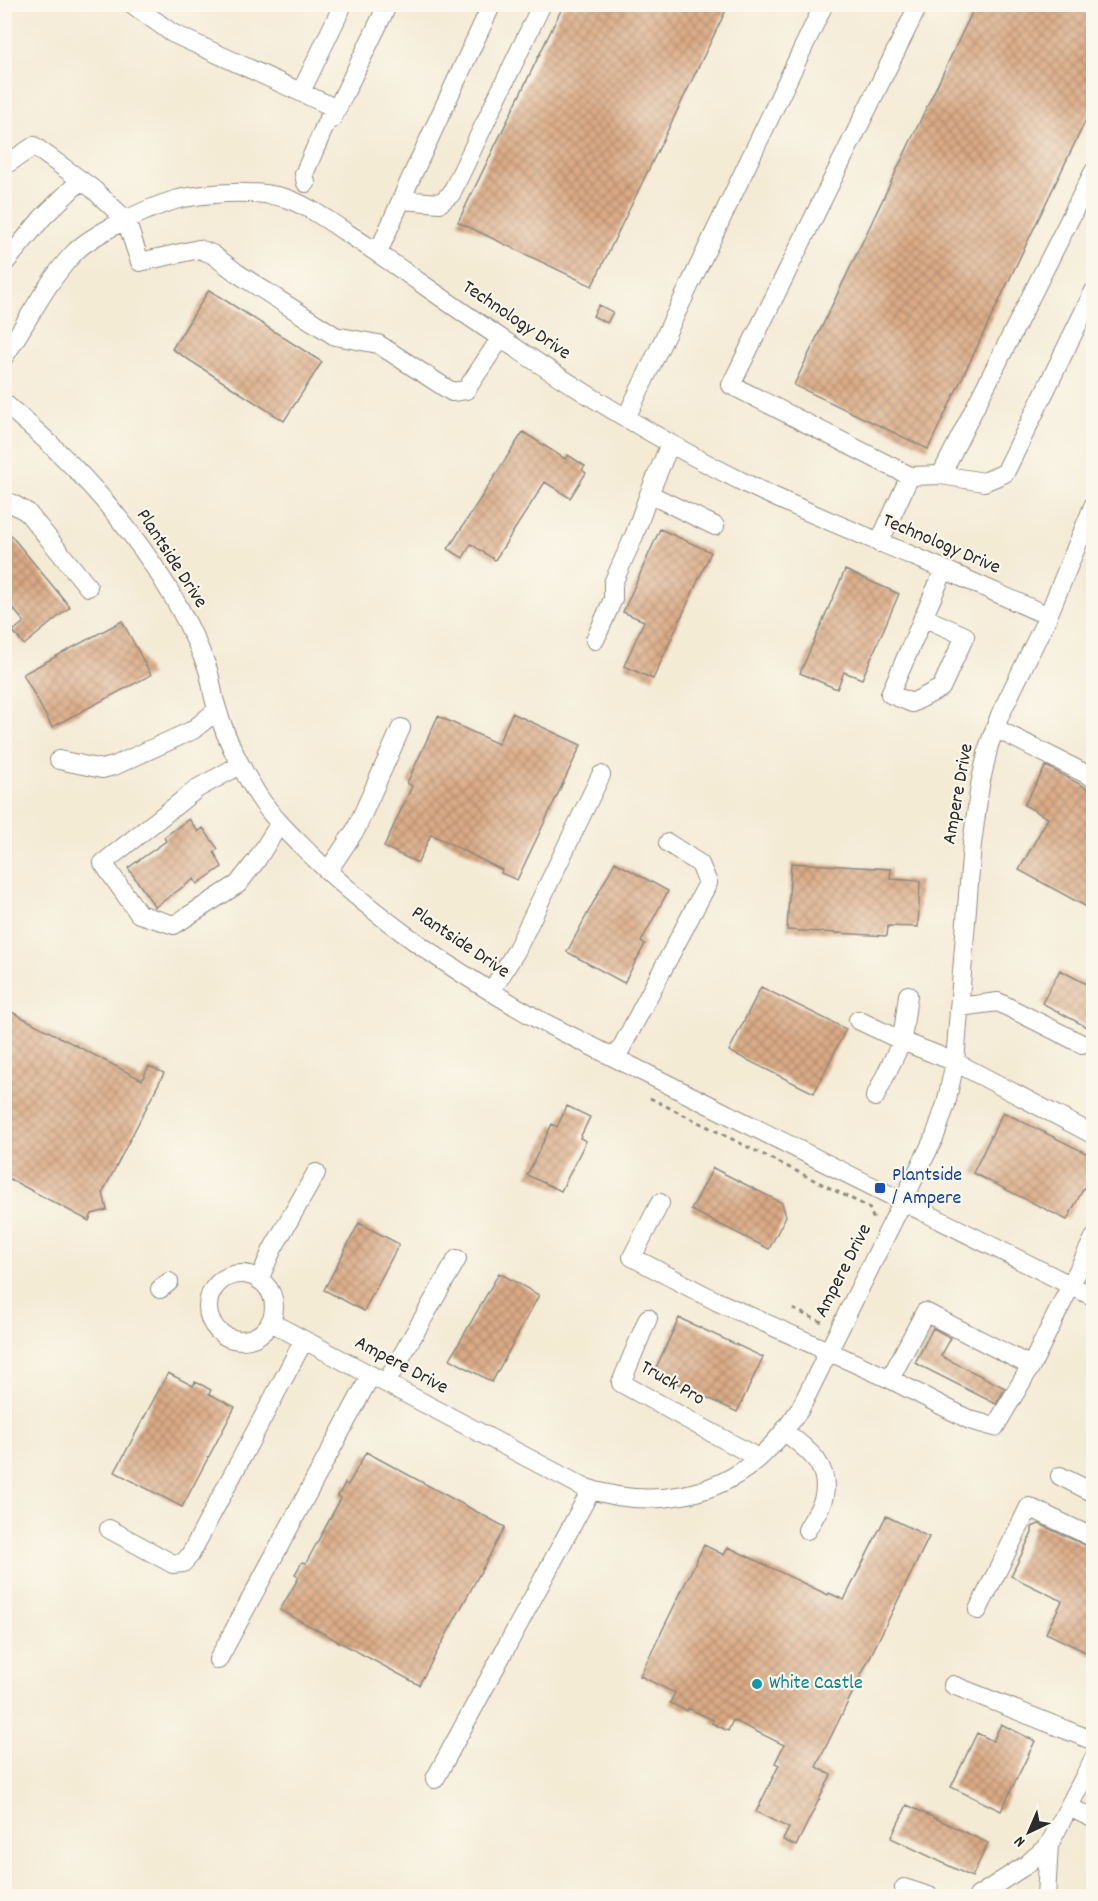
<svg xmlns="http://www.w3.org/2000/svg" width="1098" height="1901" font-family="Dekko,sans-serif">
<defs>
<pattern id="building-cross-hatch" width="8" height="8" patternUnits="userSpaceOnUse" patternTransform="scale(1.5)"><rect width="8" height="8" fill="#daaa85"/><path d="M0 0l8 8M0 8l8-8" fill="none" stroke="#b18b6d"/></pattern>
</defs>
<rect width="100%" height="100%" fill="#fbf7ec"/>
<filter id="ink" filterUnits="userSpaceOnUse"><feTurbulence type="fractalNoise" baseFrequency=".0167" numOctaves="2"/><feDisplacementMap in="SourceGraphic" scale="12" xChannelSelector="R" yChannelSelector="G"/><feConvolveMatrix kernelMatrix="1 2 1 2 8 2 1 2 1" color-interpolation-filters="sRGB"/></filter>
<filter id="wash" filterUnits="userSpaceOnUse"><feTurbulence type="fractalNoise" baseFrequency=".008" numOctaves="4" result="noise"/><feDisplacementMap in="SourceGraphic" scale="24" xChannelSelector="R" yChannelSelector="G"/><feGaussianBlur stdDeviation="1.35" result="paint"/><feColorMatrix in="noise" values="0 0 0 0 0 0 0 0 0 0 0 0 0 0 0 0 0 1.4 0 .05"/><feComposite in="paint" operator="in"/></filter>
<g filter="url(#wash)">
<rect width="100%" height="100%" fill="#f4ebd5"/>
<g id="blocks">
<!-- building -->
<path fill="url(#building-cross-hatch)" d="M564,4H729L592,286L458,222Z
M976,4H1094V103L928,449L794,385Z
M209,290L322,362L284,421L172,349Z
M599,305L613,312L607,323L593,316Z
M523,432L565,459L568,455L585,466L582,470L586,473L570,498L545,482L495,560L471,544L463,558L448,549Z
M4,527L70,607L24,645L13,631L24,622L4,597Z
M660,529L711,552L653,679L624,666L644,621L623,612Z
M845,570L899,594L862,679L844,672L837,689L800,673Z
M122,621L151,675L52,727L23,674Z
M512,713L581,745L517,880L501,873L502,870L431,834L418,863L384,847L412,786L407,783L438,716L498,744Z
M1046,766L1094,792V911L1019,870L1048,818L1024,805Z
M189,819L198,832L203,828L218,849L214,852L222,867L197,884L194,879L155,907L128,868L166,841L164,837Z
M615,862L668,891L641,942L645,944L624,983L567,952Z
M791,863L891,869L890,879L920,881L918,927L888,926L887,936L787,930Z
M1060,970L1094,988V1031L1042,1003Z
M761,987L846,1029L814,1093L729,1051Z
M4,1008L142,1080L149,1066L164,1073L103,1192L107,1210L92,1214L89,1221L4,1176Z
M567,1106L590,1117L580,1138L586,1141L561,1191L527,1175L552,1124L557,1127Z
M1003,1112L1094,1157V1168L1067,1220L973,1173Z
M713,1168L782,1203L786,1216L769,1249L691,1210Z
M359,1223L399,1244L364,1311L324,1290Z
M499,1273L539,1295L492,1382L450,1359Z
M679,1318L763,1357L737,1412L654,1372Z
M933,1328L951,1338L941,1356L1005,1388L996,1404L915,1363Z
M168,1373L193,1386L195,1382L202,1385L211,1390L209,1394L235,1407L182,1507L115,1472Z
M366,1452L505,1527L419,1685L280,1610L299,1577L295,1574L302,1562L306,1563L341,1498L338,1496L345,1483L348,1485Z
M886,1516L929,1537L816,1767L831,1775L796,1846L783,1840L789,1828L756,1812L779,1765L775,1763L784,1745L733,1720L728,1731L712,1723L713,1720L688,1708L687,1711L670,1703L675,1693L640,1676L704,1545L724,1555L728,1547L828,1595L829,1593L844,1600Z
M1039,1524L1094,1549V1656L1046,1633L1062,1601L1011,1576L1032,1533V1527Z
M1001,1724L1035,1741L1001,1811L951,1787L977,1733L993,1741Z
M907,1805L988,1843L972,1877L891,1838Z"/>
</g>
</g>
<g filter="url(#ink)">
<use href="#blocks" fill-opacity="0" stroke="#908b80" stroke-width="1.5"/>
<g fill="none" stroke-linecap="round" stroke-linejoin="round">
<defs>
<path id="minor" d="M132,4L172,33L337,109
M301,92L341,9L340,4
M4,166L34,146L93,189L126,220L140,262L199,249L212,254L237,273L335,336L378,344L452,392L466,390L500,339
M306,183L304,174L327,121L332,119L388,4
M401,200L440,203L451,194L542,4
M378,253L409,182L492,4
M4,264L43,217L81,180
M4,357C26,324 46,283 73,254C91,234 148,208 175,200C192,195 231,192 248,193C260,193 274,195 285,198C306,205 325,218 344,231C371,248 398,267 425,286C529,359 635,429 749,485C803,511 858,533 913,556C958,575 1003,596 1048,616
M4,403C89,474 166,563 207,667C211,678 212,691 215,702C224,736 240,767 259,797C273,818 292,836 310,854C378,921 458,974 541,1021L1094,1297
M626,418L824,4
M670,444L649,494L715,526
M941,475L1094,171
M910,476L941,475L984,482L1005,473L1094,291
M4,501L11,503L27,512L88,587
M879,543L910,476L731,385L919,4
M923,617L965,636L941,688L912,703L890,694L944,570
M595,640L613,599V583L634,536L649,494
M995,728L1094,778
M59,760L102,769L114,766L193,730L217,710
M240,765L198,788L103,863L139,914L174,925L238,884L256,861L280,823
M328,871L356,829L401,728
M491,992L516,951L601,775
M959,1007L998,1002L1082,1044
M858,1020L902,1041L955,1062L1094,1135
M616,1058L708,883L700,864L668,843
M875,1097L902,1041L908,995
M660,1203L632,1257L716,1301L890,1379L925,1312L1031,1366L1094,1238
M208 1307a33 33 0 1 1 66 0a33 33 0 1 1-66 0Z
M259,1280L272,1250L316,1173
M160,1289L169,1282
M648,1318L621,1383L758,1458
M270,1322L583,1487C648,1510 723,1499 771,1446C782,1435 791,1422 800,1409L935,1136L946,1104L955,1062L972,844L980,785L989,745L1000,715L1048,616L1094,504
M890,1379L970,1420L995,1427L1031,1366
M386,1383L457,1259
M784,1431C806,1449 830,1463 824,1496C822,1507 812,1520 807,1530
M1060,1476L1094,1493
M109,1529L173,1564L183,1563L190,1555L304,1340
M978,1610L1029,1507L1094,1538
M218,1660L371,1375
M953,1685L1094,1741
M435,1779L591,1490
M1069,1807L1094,1819
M904,1888L929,1896
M978,1896L1026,1865L1049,1845L1094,1758
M1046,1896L1049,1845"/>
</defs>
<!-- minor casing -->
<use href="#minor" stroke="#908b80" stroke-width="20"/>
<!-- path -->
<path stroke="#908b80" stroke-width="3" stroke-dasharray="4.5 4.5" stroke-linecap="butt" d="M650,1098L862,1204L869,1208L874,1220
M793,1309L824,1323"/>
<!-- minor -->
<use href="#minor" stroke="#fff" stroke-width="18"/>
</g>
</g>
<!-- markers -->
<rect fill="#1a4fb4" stroke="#fbf7ec" stroke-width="2" x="874" y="1182" width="12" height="12" rx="3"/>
<circle fill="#0f9aa8" stroke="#fbf7ec" stroke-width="2" cx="757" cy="1684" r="6"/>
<g text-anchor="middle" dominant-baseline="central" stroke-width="4.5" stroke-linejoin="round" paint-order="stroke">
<!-- street labels -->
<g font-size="20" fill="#2b2b2b" stroke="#fbf7ec">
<text transform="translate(516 321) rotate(34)">Technology Drive</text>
<text transform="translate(941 545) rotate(23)">Technology Drive</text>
<text transform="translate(171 559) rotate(57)">Plantside Drive</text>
<text transform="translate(959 794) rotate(-80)">Ampere Drive</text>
<text transform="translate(460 943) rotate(34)">Plantside Drive</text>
<text transform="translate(844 1271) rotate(-63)">Ampere Drive</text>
<text transform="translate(401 1366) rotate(28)">Ampere Drive</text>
<text transform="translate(672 1384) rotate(30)">Truck Pro</text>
</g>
<!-- transit labels -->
<g font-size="20" fill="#164399" stroke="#fbf7ec" text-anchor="start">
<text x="892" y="1176">Plantside<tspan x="892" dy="23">/ Ampere</tspan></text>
</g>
<!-- culture labels -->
<g font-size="20" fill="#0d838f" stroke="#fbf7ec" text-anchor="start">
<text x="769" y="1684">White Castle</text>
</g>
</g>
<!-- margin -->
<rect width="1098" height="1901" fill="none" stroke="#fbf7ec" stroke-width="24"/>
<!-- north arrow -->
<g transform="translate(1029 1832) rotate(224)" stroke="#fbf7ec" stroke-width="4.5" paint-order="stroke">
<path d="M0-4.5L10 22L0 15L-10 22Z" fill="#2b2b2b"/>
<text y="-9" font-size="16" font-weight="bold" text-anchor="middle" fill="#2b2b2b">N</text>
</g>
</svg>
